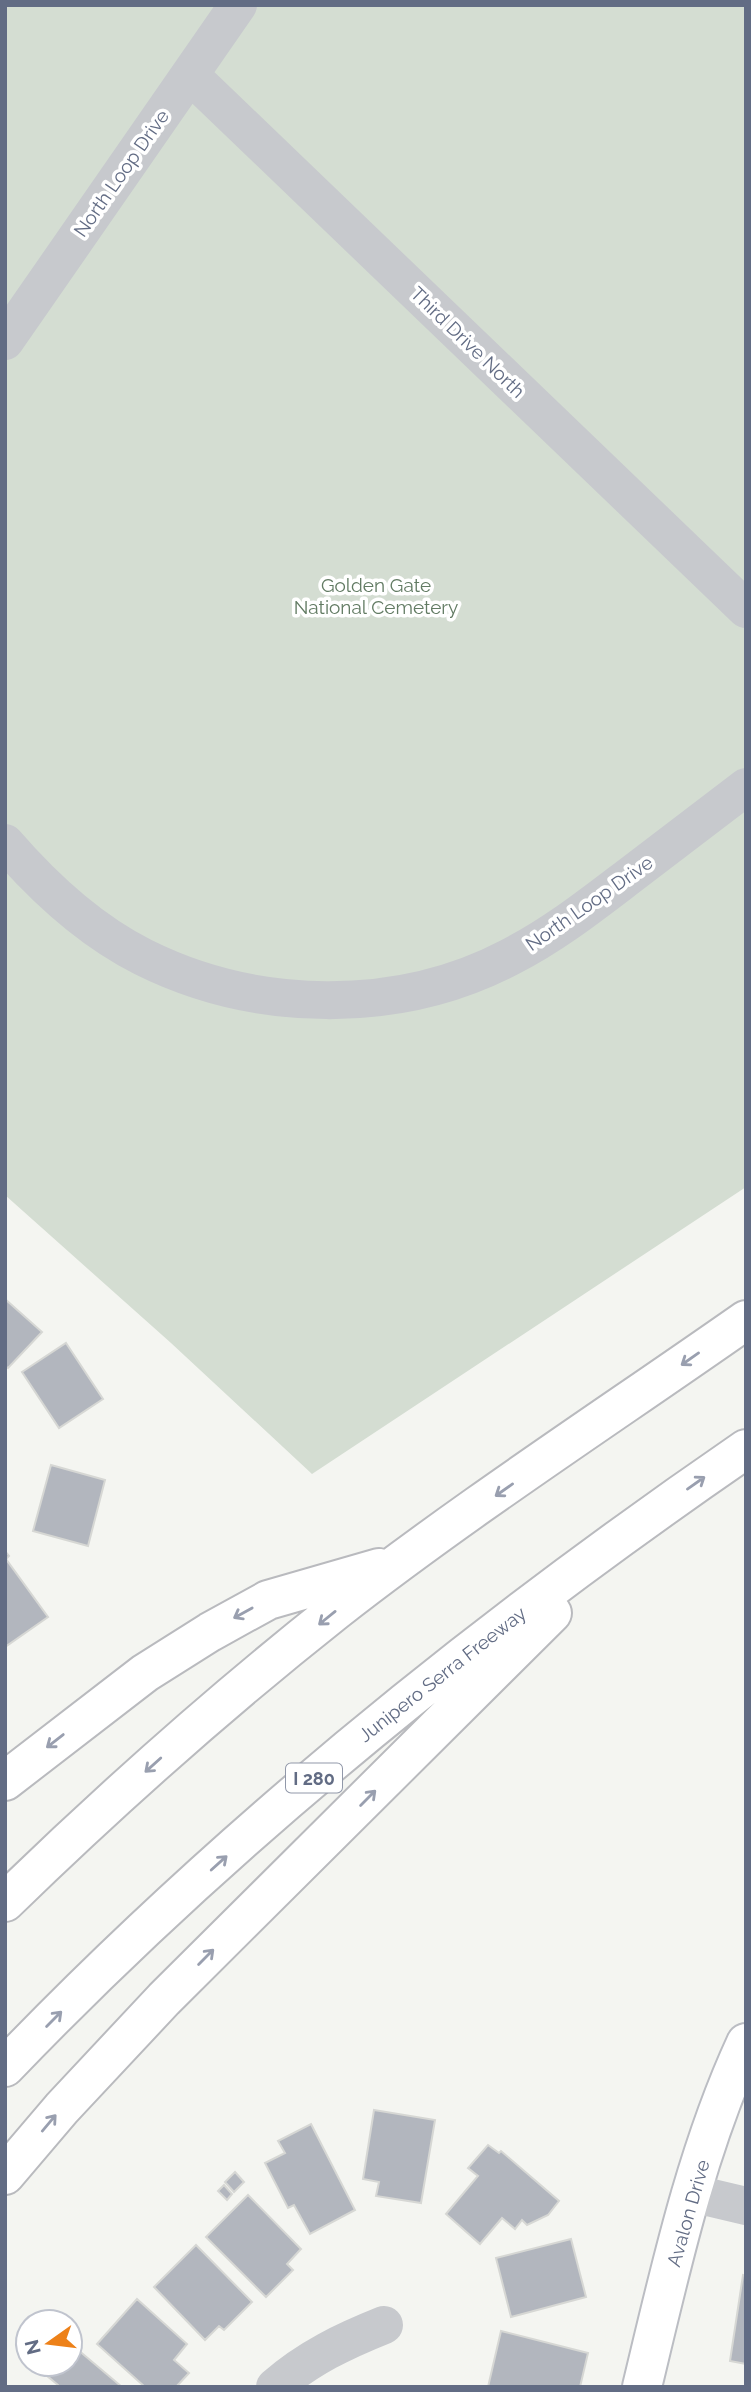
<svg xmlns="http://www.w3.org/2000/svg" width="751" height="2392" font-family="Raleway,sans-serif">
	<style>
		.green { fill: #d4ddd2 }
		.building { fill: #b2b6be; stroke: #d6d7d4; stroke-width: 2 }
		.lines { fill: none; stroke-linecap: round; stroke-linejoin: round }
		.secondary-casing { stroke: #bbbdc3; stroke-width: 42 }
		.highway-casing { stroke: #b9babe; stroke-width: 42 }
		.street { stroke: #c7c9cd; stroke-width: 38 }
		.secondary { stroke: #fff; stroke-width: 38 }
		.highway { stroke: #fff; stroke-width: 38 }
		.oneway { stroke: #999faf }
		.labels { text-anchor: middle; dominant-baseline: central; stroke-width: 7; stroke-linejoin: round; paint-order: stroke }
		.shield { fill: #fff; stroke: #9198a9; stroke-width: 2 }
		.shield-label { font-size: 18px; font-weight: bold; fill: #626c84 }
		.street-label { font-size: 19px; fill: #626c84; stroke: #fff }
		.park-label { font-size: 19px; fill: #627b63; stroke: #fff }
	</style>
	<rect width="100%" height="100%" fill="#f4f5f1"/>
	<path class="green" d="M5 5H746V1187L312 1474 171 1343 5 1195Z"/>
	<path class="building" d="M5 1299 42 1332 8 1368 5 1366Z
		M66 1343 103 1399 59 1428 22 1372Z
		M51 1465 105 1480 88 1546 33 1531Z
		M5 1551 9 1556 6 1559 48 1617 5 1647Z
		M374 2110 435 2120 421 2203 376 2196 379 2182 363 2179Z
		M311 2124 355 2210 310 2234 294 2205 288 2208 265 2163 285 2153 278 2141Z
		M488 2145 499 2153 501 2151 559 2201 548 2215 527 2225 522 2220 515 2229 502 2218 480 2244 446 2214 478 2176 468 2168Z
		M235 2172 244 2182 234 2192 225 2182Z
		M224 2185 232 2194 227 2200 218 2191Z
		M248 2195 301 2249 287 2264 293 2270 266 2297 206 2237Z
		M571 2239 586 2297 511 2317 496 2258Z
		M196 2245 252 2302 224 2330 219 2326 205 2340 154 2287Z
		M743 2275 746 2276V2364L730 2361Z
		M137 2299 187 2344 174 2360 189 2373 176 2387H145L97 2344Z
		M501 2331 588 2353 580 2387H488Z
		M71 2344 122 2387H57L58 2385 46 2375 55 2364H70Z"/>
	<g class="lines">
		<defs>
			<path id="secondary" d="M642 2387C670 2271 696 2151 746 2043"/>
			<path id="highway" d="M5 1781 145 1673 210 1632 268 1600 379 1568
				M5 1902C110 1800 220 1702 335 1611 467 1508 609 1416 746 1320
				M5 2067C228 1835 481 1631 746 1449
				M5 2175 62 2108 164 1999 552 1613"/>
		</defs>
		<use href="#secondary" class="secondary-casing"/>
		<use href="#highway" class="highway-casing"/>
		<path class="street" d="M190 75 746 609
			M5 341 238 5
			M5 843C44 888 89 930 143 957 255 1013 398 1016 510 957 553 935 590 906 628 877 667 847 707 817 746 787
			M691 2193 746 2206
			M275 2387C308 2358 344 2341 384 2325"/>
		<use href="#secondary" class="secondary"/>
		<use href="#highway" class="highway"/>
	</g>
	<defs><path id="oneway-shaft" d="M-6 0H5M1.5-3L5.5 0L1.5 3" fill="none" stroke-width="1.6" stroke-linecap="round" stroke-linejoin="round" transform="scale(1.75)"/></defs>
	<g class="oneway">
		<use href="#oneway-shaft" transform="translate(690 1359) rotate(145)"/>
		<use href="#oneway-shaft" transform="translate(696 1483) rotate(-35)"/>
		<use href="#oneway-shaft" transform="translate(504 1490) rotate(145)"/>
		<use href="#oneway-shaft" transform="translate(243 1613) rotate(151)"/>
		<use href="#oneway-shaft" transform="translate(327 1618) rotate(141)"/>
		<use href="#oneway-shaft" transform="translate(55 1741) rotate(142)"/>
		<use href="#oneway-shaft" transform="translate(153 1765) rotate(138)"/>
		<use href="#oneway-shaft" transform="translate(368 1798) rotate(-45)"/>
		<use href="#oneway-shaft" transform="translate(219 1863) rotate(-42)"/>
		<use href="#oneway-shaft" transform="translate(206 1957) rotate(-45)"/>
		<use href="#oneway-shaft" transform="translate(54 2019) rotate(-45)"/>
		<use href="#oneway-shaft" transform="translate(49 2123) rotate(-50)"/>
	</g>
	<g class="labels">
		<rect class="shield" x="286" y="1763.5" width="56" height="29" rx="5"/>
		<g class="shield-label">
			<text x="314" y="1778">I 280</text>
		</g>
		<g class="street-label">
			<text transform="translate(121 173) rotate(-55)">North Loop Drive</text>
			<text transform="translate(468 342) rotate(44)">Third Drive North</text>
			<text transform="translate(589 903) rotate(-35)">North Loop Drive</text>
			<text transform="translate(442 1674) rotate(-38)">Junipero Serra Freeway</text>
			<text transform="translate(688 2213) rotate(-74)">Avalon Drive</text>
		</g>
		<g class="park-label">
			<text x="376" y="585">Golden Gate<tspan x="376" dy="22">National Cemetery</tspan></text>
		</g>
	</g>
	<rect width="751" height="2392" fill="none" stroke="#626c84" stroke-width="14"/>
	<g transform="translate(49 2343) rotate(256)"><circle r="33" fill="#ffffff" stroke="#c0c4ce" stroke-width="2"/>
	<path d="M0-5L12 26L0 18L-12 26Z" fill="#ed8119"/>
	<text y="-10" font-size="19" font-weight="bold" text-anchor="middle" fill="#626c84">N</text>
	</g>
</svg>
